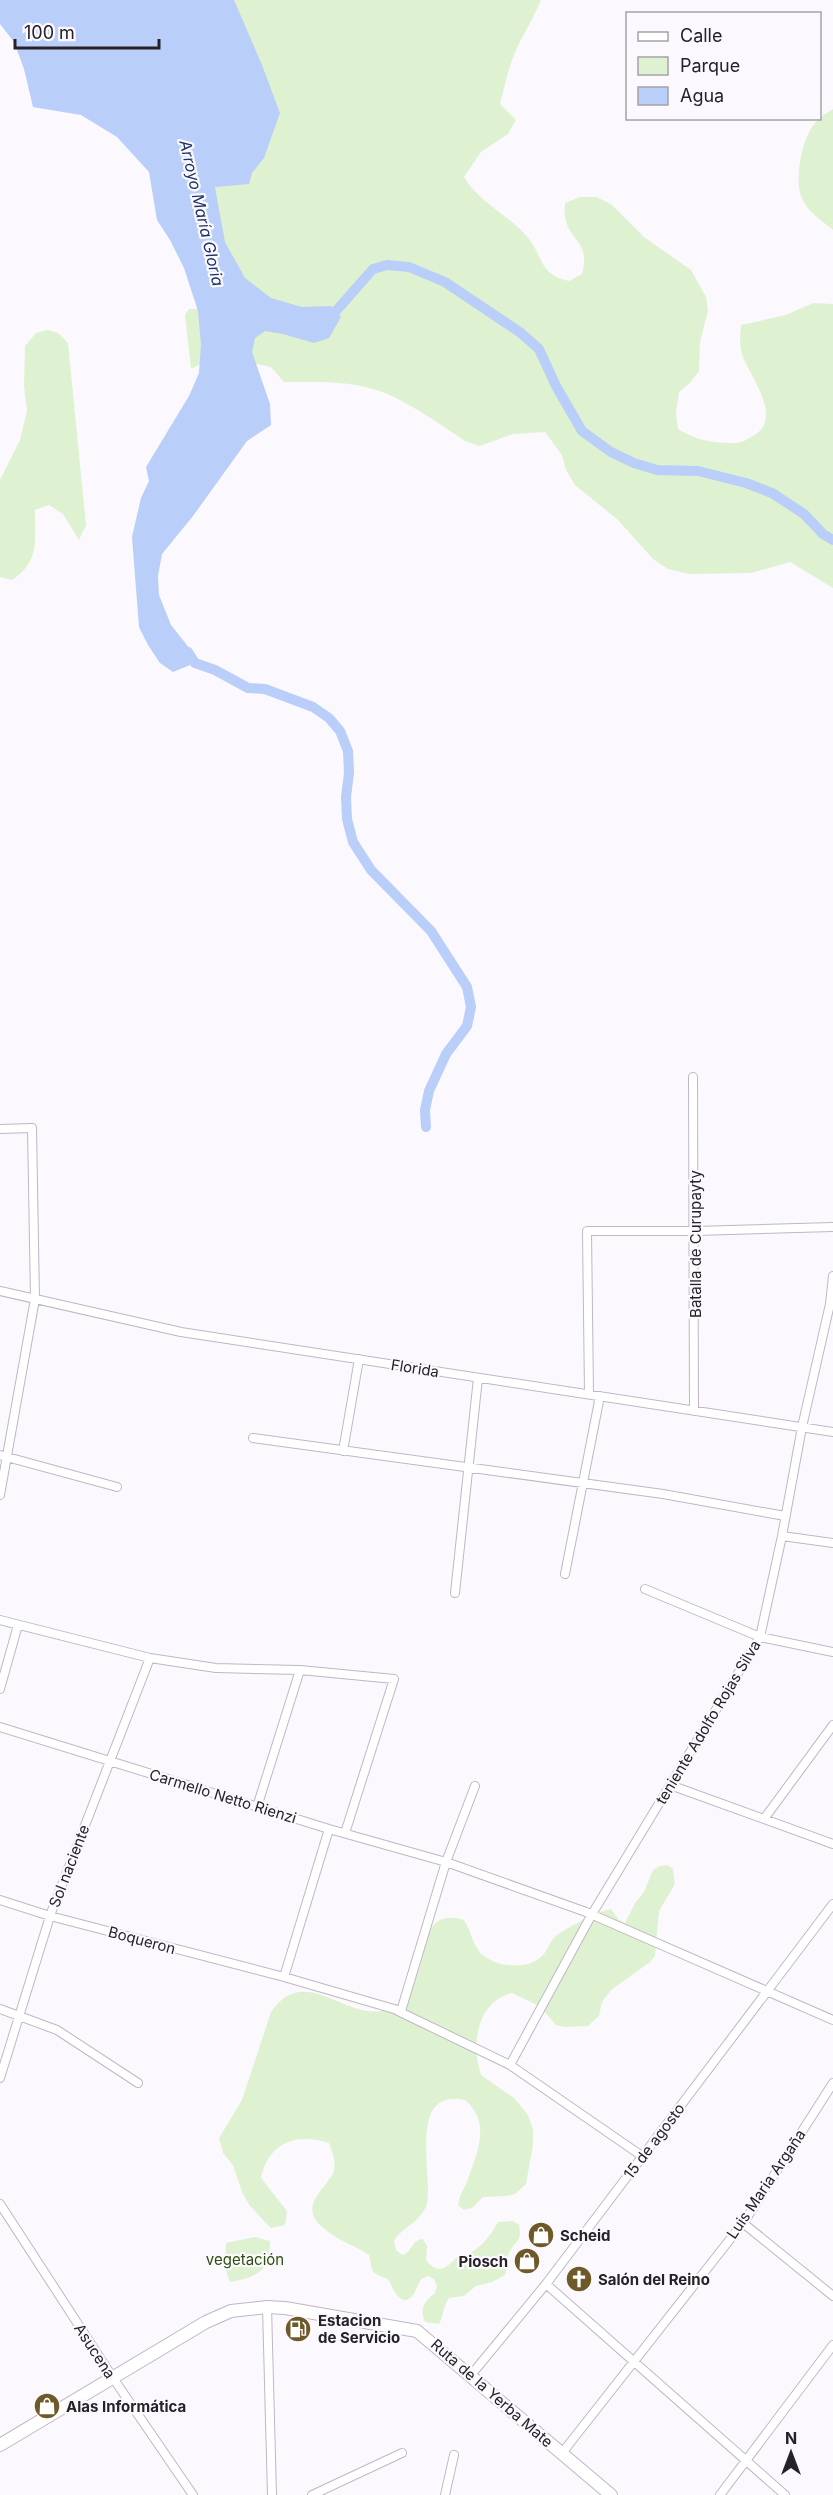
<svg xmlns="http://www.w3.org/2000/svg" width="833" height="2495" font-family="Inter,sans-serif">
	<style>
		.green { fill: #def2d1 }
		.water { fill: #b9cef8 }
		.lines { fill: none; stroke-linecap: round; stroke-linejoin: round }
		.canal { stroke: #b9cef8; stroke-width: 10 }
		.minor-casing { stroke: #c0b6c7; stroke-width: 10 }
		.secondary-casing { stroke: #c0b6c7; stroke-width: 14 }
		.minor { stroke: #fff; stroke-width: 8 }
		.secondary { stroke: #fff; stroke-width: 12 }
		.labels { text-anchor: middle; dominant-baseline: central; stroke-width: 4.5; stroke-linejoin: round; paint-order: stroke }
		.street-label { font-size: 15px; fill: #262228; stroke: #fbf9fd }
		.poi-label { font-size: 15px; font-weight: bold; fill: #262228; stroke: #fbf9fd; text-anchor: start }
		.park-label { font-size: 15px; fill: #2e4d11; stroke: #fbf9fd }
		.water-label { font-size: 16px; font-style: italic; fill: #1c3264; stroke: #fbf9fd }
	</style>
	<rect width="100%" height="100%" fill="#fbf9fd"/>
	<path class="green" d="M210 0H541C534 17 525 31 517 48 509 65 505 85 500 104L516 120 508 134 481 152 464 177C479 203 510 215 529 239 544 259 540 275 569 281L582 274C591 241 569 241 565 217 564 213 565 207 565 203L580 197H596L611 204 644 237 691 270 706 297 708 311 700 342 699 371 690 383 679 392 676 413 678 429C698 441 713 443 736 443 742 443 747 439 753 436 784 419 751 378 743 357 739 347 740 335 741 325L786 315 813 303 833 304V588L790 562 751 573 689 574 668 569 653 559 618 520 575 485 566 470 562 455 545 432 513 434 480 446 465 441C440 424 413 405 385 393 354 380 317 382 284 382L271 367 218 355 191 369 185 315 189 309 206 308 212 245Z
		M833 109V230C821 220 806 211 801 196 795 178 801 144 812 127 817 119 825 114 833 109Z
		M47 330 58 333 68 343 86 525 79 540 63 514 49 505 35 510C35 540 40 562 12 580L0 577V480L20 440 27 411 24 386 25 346 36 333Z
		M667 1865 673 1869 675 1884 659 1911 655 1956 650 1962 611 1990 602 2002 599 2016 588 2026 564 2027 556 2025 539 2006 512 1993C476 2002 471 2046 481 2075L514 2098 528 2115 533 2129V2145L526 2184 515 2194 507 2196 483 2197 472 2208 464 2210 458 2205C459 2195 465 2188 468 2179 478 2150 491 2123 465 2100 407 2087 433 2174 427 2203 422 2222 403 2226 394 2241L396 2250 402 2255C412 2253 412 2239 423 2239L427 2246 426 2260C438 2275 446 2269 457 2257 476 2255 490 2237 498 2222L513 2221 519 2225C523 2244 513 2241 508 2256 506 2262 507 2269 505 2275L492 2282 476 2286 464 2296 449 2298C443 2306 444 2315 439 2324L425 2322C419 2308 424 2302 435 2293L437 2286 434 2279 428 2276 421 2279C418 2284 416 2290 414 2294 402 2310 393 2290 389 2280 370 2270 374 2278 369 2255 352 2244 333 2239 318 2223 300 2202 330 2186 334 2170 336 2160 332 2152 329 2143 296 2132 268 2143 261 2178L287 2211 285 2225 271 2228 250 2206 242 2192 233 2165 223 2153 219 2138 242 2100 271 2012C307 1959 350 2029 393 2007 399 2003 406 1999 411 1992 414 1989 412 1984 414 1979 415 1975 419 1972 420 1967 428 1941 426 1909 464 1920 470 1929 472 1941 478 1950 490 1967 526 1971 541 1957 547 1952 549 1943 554 1938 561 1930 601 1910 611 1909L619 1920 625 1923 635 1903 644 1892 653 1870 660 1866Z
		M255 2237 270 2241C270 2272 257 2277 230 2282L225 2268 226 2243Z"/>
	<path class="water" d="M0 0H234L262 65 280 113 264 158 252 173 249 184 215 187 225 242 245 278 271 298 302 307 331 306 341 317 329 338 314 343 283 334 265 331 255 338 252 352 270 404 271 425 247 441 193 516 162 554 158 576 159 595 171 625 190 649 195 663 173 672 160 663 148 645 139 627 132 537 141 498 149 481 146 467 189 396 199 373 201 344 198 311 184 268 170 240 157 220 149 172 117 137 81 115 33 107 24 69 14 42 0 24Z"/>
	<g class="lines">
		<path class="canal" d="M324 317 336 311 373 269 387 265 409 267 445 282 521 333 539 349 556 386 582 431 611 452 634 463 657 470 698 471 746 483 772 493 804 514 823 534 833 540
			M188 652 195 663 215 670 248 688 265 689 313 707 329 718 340 731 348 751 349 773 346 797 347 819 353 842 371 870 431 931 467 987 471 1007 467 1026 446 1054 429 1091 425 1110 426 1127"/>
		<defs>
			<path id="minor" d="M693 1077 694 1411
				M0 1129 32 1128 35 1299 0 1495
				M0 1291 181 1332 833 1432
				M589 1394 587 1231H696L833 1227
				M253 1438 663 1494 785 1516
				M343 1451 359 1359
				M0 1455 117 1487
				M782 1536 833 1543
				M565 1574 600 1396
				M645 1589 760 1637 833 1652
				M455 1593 478 1378
				M0 1620 150 1658 216 1668 300 1670 394 1679 345 1833
				M0 1689 18 1625
				M0 1727 329 1829 446 1862 586 1912 833 2020
				M670 1785 833 1844
				M257 1807 300 1670
				M764 1819 833 1725
				M0 1900 50 1916 284 1977 401 2011 446 1862 475 1786
				M284 1977 329 1829
				M0 2009 57 2030 138 2083
				M398 2011 510 2065 642 2156
				M510 2065 592 1914 760 1637 782 1536 802 1427 830 1304 833 1276
				M0 2078 51 1913 150 1658
				M0 2204 113 2378 193 2495
				M743 2223 833 2296
				M546 2284 785 2495
				M267 2307 272 2495
				M471 2375 546 2284 833 1904
				M562 2453 746 2219 833 2083
				M312 2495 402 2453
				M445 2495 454 2455
				M720 2495 833 2345"/>
			<path id="secondary" d="M0 2445 206 2322 231 2311 267 2307 285 2308 417 2331 611 2495"/>
		</defs>
		<use href="#minor" class="minor-casing"/>
		<use href="#secondary" class="secondary-casing"/>
		<use href="#minor" class="minor"/>
		<use href="#secondary" class="secondary"/>
	</g>
	<defs>
		<symbol id="shop-disc" viewBox="-11 -11 22 22"><circle r="9.5" fill="#6e5a29" stroke="#fbf9fd"/><path d="M-5-2.5h2.3a2.7 3.5 0 0 1 5.4 0H5L5.5 6h-11ZM-1.5-2.5h3a1.5 2.3 0 0 0-3 0Z" fill="#fff"/></symbol>
		<symbol id="church-disc" viewBox="-11 -11 22 22"><circle r="9.5" fill="#6e5a29" stroke="#fbf9fd"/><path d="M-1.2-6h2.4v3.5h3.3v2.4h-3.3V6h-2.4V-.1h-3.3v-2.4h3.3Z" fill="#fff"/></symbol>
		<symbol id="fuel-disc" viewBox="-11 -11 22 22"><circle r="9.5" fill="#6e5a29" stroke="#fbf9fd"/><path d="M-5.5-6h7V0h2V4h1.3V-2.5L3-4.5l.8-.8L6-3V5H2.5V1h-1V6h-7ZM-4.2-4.7v3.2H.2V-4.7Z" fill="#fff"/></symbol>
	</defs>
	<g fill-rule="evenodd">
		<use href="#shop-disc" x="526" y="2220" width="30" height="30"/>
		<use href="#shop-disc" x="512" y="2246" width="30" height="30"/>
		<use href="#church-disc" x="564" y="2264" width="30" height="30"/>
		<use href="#fuel-disc" x="283" y="2314" width="30" height="30"/>
		<use href="#shop-disc" x="32" y="2391" width="30" height="30"/>
	</g>
	<g class="labels">
		<g class="street-label">
			<text transform="translate(695 1244) rotate(-90)">Batalla de Curupayty</text>
			<text transform="translate(415 1368) rotate(9)">Florida</text>
			<text transform="translate(708 1722) rotate(-59)">teniente Adolfo Rojas Silva</text>
			<text transform="translate(223 1796) rotate(17)">Carmello Netto Rienzi</text>
			<text transform="translate(69 1866) rotate(-69)">Sol naciente</text>
			<text transform="translate(142 1940) rotate(15)">Boqueron</text>
			<text transform="translate(654 2141) rotate(-53)">15 de agosto</text>
			<text transform="translate(766 2184) rotate(-56)">Luis Maria Argaña</text>
			<text transform="translate(95 2351) rotate(57)">Asucena</text>
			<text transform="translate(492 2393) rotate(41)">Ruta de la Yerba Mate</text>
		</g>
		<g class="poi-label">
			<text x="560" y="2235">Scheid</text>
			<text x="508" y="2261" text-anchor="end">Piosch</text>
			<text x="598" y="2279">Salón del Reino</text>
			<text x="318" y="2320">Estacion<tspan x="318" dy="17">de Servicio</tspan></text>
			<text x="66" y="2406">Alas Informática</text>
		</g>
		<g class="park-label">
			<text x="245" y="2259">vegetación</text>
		</g>
		<g class="water-label">
			<text transform="translate(202 213) rotate(77)">Arroyo María Gloria</text>
		</g>
	</g>
	<rect x="626" y="12" width="195" height="108" fill="#fbf9fd" stroke="#a6a3a8" stroke-width="1.5"/>
	<rect x="638" y="32" width="30" height="9" fill="#ffffff" stroke="#a6a3a8" stroke-width="1.5"/>
	<text x="680" y="42" font-size="18" fill="#262228">Calle</text>
	<rect x="638" y="57" width="30" height="18" fill="#def2d1" stroke="#a6a3a8" stroke-width="1.5"/>
	<text x="680" y="72" font-size="18" fill="#262228">Parque</text>
	<rect x="638" y="87" width="30" height="18" fill="#b9cef8" stroke="#a6a3a8" stroke-width="1.5"/>
	<text x="680" y="102" font-size="18" fill="#262228">Agua</text>
	<g transform="translate(791 2453)" stroke="#fbf9fd" stroke-width="4.5" paint-order="stroke">
	<path d="M0-4.5L10 22L0 15L-10 22Z" fill="#262228"/>
	<text y="-9" font-size="16" font-weight="bold" text-anchor="middle" fill="#262228">N</text>
	</g>
	<path d="M15 39v9h144v-9" fill="none" stroke="#262228" stroke-width="3"/>
	<text x="24" y="39" font-size="18" fill="#262228" stroke="#fbf9fd" stroke-width="4.5" paint-order="stroke">100 m</text>
</svg>
